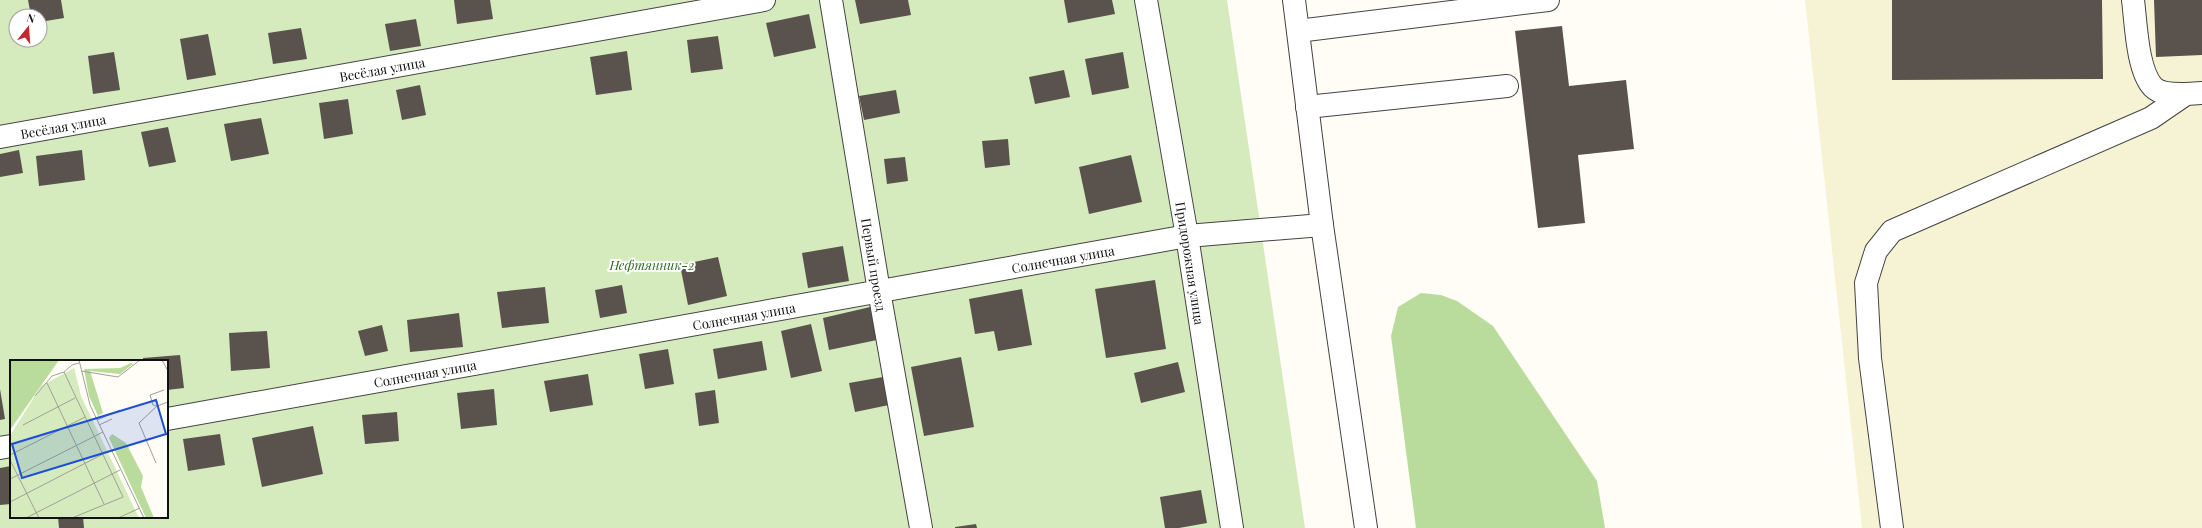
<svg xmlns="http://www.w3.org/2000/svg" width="2202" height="528" font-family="'Playfair Display',serif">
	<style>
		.farmland { fill: #f6f3d4 }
		.green { fill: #d5ebbd; fill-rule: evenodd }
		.forest { fill: #b9dc9c }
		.building { fill: #5a524d }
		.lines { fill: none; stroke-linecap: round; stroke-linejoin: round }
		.minor-casing { stroke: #444; stroke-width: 24 }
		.minor { stroke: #fff; stroke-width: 22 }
		.labels { text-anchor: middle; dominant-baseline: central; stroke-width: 4; stroke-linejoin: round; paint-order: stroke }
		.street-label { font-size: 13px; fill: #111; stroke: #fff }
		.park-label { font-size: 13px; font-style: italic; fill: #2f6b1f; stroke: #fff }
		.inset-road { fill: none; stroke: #a09f9a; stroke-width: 1 }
		.view { fill: #1d4ed8; fill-opacity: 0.15; stroke: #1d4ed8; stroke-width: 2 }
		.inset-edge { fill: none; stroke: #111; stroke-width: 2 }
	</style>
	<rect width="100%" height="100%" fill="#fffdf5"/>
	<path class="farmland" d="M1805 0H2202V528H1862Z"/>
	<path class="green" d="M0 0H1227L1305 528H0ZM16 16H40V40H16ZM11 361H167V517H11Z"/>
	<path class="forest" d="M1421 293 1441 295 1457 301 1493 326 1597 481 1605 528H1416L1391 336 1398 307Z"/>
	<path class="building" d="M28 0H61L64 18 40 22V16H31Z
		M454 0H490L493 19 457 24Z
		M855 0H908L911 15 860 24Z
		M1064 0H1112L1115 14 1068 23Z
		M1892 0H2102L2103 79 1892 80Z
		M2154 0H2202V55L2156 57Z
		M809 14 816 48 774 57 766 23Z
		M416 19 421 46 390 51 385 24Z
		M1562 26 1569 86 1626 80 1634 149 1578 155 1585 223 1538 228 1515 31Z
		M301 28 307 59 273 64 268 33Z
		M208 34 216 75 187 80 180 39Z
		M718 36 723 69 691 73 687 40Z
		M627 51 632 90 596 95 590 57Z
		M114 52 120 90 93 94 88 56Z
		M1123 52 1129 88 1092 95 1085 59Z
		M1064 70 1070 97 1035 104 1029 77Z
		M420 85 426 115 402 120 396 90Z
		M896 90 900 113 864 120 859 96Z
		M348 99 353 134 324 139 319 103Z
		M261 118 269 154 231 161 224 124Z
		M168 127 176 162 149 167 141 132Z
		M1008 139 1010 165 985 168 982 141Z
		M19 150 23 173 0 177V154Z
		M82 150 85 180 39 186 36 156Z
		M1131 155 1142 202 1089 214 1079 167Z
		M905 157 908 181 887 184 884 159Z
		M843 246 849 281 808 288 802 253Z
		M718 257 727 296 688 305 680 265Z
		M1155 280 1166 349 1106 358 1095 289Z
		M622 285 627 313 600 318 595 290Z
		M545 287 549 323 502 328 497 292Z
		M1022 289 1032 345 998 351 994 331 975 334 969 299Z
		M870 307 877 340 829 350 823 318Z
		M459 313 463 347 410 352 407 320Z
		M811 324 822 371 791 378 781 331Z
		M382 325 388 351 365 356 358 331Z
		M267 331 270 368 231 371 229 333Z
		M762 341 767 370 718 379 713 349Z
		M668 349 674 384 645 389 639 354Z
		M180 355 184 388 167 390V361H143V358Z
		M961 357 974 427 924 436 911 367Z
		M1178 362 1185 392 1141 403 1134 373Z
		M588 374 593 405 550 412 544 381Z
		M883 377 889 405 855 412 849 383Z
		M0 389 5 419 0 420Z
		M494 389 497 425 461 429 457 393Z
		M715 390 719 423 699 426 695 393Z
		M397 412 399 441 365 444 362 415Z
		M313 426 323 474 262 487 252 438Z
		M220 434 225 465 188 471 183 439Z
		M11 466V504L0 505V468Z
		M1201 490 1207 523 1179 528H1165L1160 497Z
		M58 517H83L84 528H59Z
		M976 524 977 528H955V527Z"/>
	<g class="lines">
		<defs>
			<g id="minor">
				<path id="s1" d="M831 0 879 291 921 528"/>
				<path id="s2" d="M1146 0 1187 236 1232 528"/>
				<path d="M1294 0 1322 225 1366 528"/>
				<path d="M2133 0C2136 23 2137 70 2153 87 2161 95 2175 94 2186 94"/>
				<path d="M1298 31 1548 0"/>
				<path d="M1307 107 1507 86"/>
				<path id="s3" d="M0 137 764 0"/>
				<path id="s4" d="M167 419 1187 236 1322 225"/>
				<path d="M0 448 11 446"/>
				<path d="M1892 528 1870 358 1866 283 1876 251 1892 231 2151 118 2186 94 2202 93"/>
			</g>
		</defs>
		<use href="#minor" class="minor-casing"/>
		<use href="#minor" class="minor"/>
	</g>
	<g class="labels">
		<g class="street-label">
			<text stroke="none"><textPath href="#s3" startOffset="388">Весёлая улица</textPath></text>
			<text stroke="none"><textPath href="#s3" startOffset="64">Весёлая улица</textPath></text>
			<text stroke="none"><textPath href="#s4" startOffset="910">Солнечная улица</textPath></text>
			<text stroke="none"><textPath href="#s1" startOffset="268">Первый проезд</textPath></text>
			<text stroke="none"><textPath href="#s2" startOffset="267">Придорожная улица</textPath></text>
			<text stroke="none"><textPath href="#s4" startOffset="586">Солнечная улица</textPath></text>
			<text stroke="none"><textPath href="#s4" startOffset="262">Солнечная улица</textPath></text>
		</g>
		<g class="park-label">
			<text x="652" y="264">Нефтянник-2</text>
		</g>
	</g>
	<g transform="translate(10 360)">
		<rect width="158" height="158" fill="#fffdf5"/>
		<path d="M64 8 71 36 129 158H0V76L31 26Z" fill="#d5ebbd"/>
		<path d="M0 0H49L0 70ZM121 3 123 4 110 14 80 11 93 53 88 56 79 36 74 9 110 8ZM102 74 116 83 133 116 131 127 144 158H136L99 78Z" fill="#b9dc9c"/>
		<path class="inset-road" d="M69 0 80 45 134 158M152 0 158 11M71 11 108 17 130 0M37 23 94 144M25 36 42 16 54 12M147 46 143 45 140 35 154 30M87 60 110 50M13 65 65 38M89 65 102 59M0 95 75 57M0 100 29 158M146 103 129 63 147 46 158 42M0 119 93 72M0 142 93 94M16 158 110 110M62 158 113 137 54 12 62 5 69 3M108 158 130 148"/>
		<path class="view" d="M146 40 156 74 12 118 2 84Z"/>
		<rect width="158" height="158" class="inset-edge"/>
	</g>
	<g transform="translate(28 28) rotate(17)"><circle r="19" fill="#ffffff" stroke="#a0a0a0"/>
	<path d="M0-3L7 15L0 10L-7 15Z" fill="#c4262e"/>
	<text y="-6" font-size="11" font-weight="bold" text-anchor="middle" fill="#111111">N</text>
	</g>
</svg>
